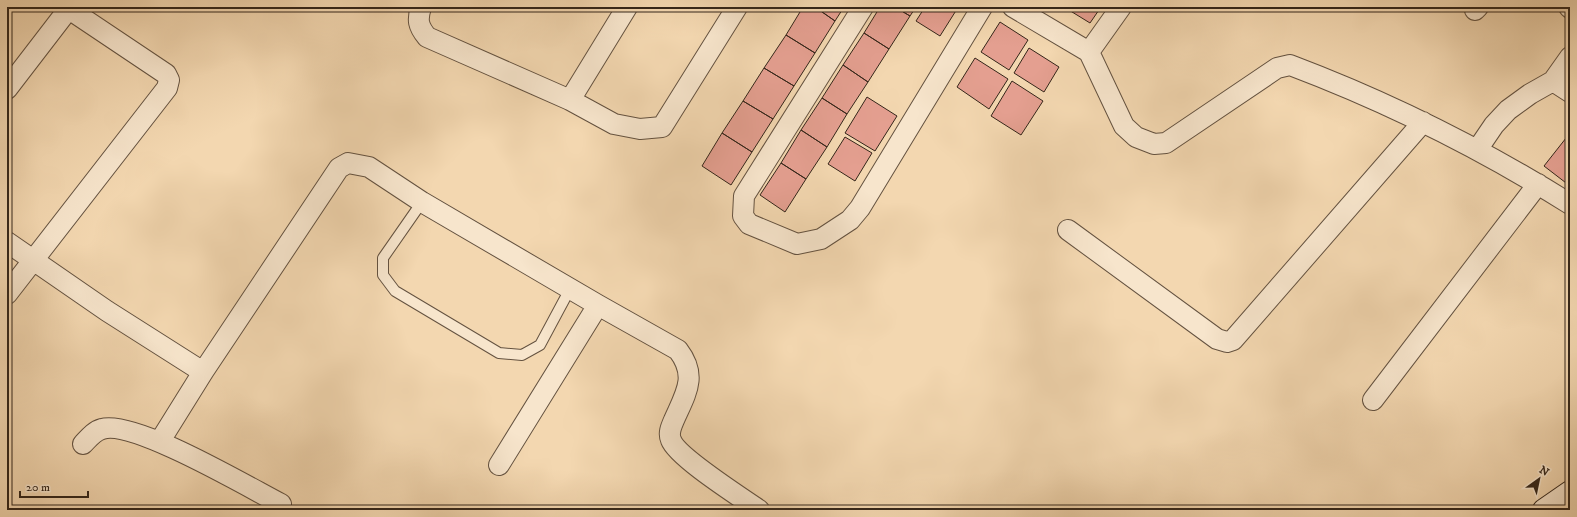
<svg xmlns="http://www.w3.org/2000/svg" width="1577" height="517" font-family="'IM FELL DW Pica',serif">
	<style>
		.building { fill: #e49f90; stroke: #34261a }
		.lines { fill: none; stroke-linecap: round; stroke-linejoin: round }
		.lane-casing { stroke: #645240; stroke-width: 12 }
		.street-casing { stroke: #645240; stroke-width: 22 }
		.secondary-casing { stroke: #34261a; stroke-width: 24 }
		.lane { stroke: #f7e5cc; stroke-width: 10 }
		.street { stroke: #f7e5cc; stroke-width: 20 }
		.secondary { stroke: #f7e5cc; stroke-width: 22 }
	</style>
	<rect width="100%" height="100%" fill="#f3d7b0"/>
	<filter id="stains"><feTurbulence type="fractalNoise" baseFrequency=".005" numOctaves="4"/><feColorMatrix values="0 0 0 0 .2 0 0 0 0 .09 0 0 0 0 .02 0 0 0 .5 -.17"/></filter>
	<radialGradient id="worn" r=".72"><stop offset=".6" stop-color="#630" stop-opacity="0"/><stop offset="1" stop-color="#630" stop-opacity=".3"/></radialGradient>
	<path class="building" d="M803 7H815L835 21 815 53 786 35Z
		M815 7H844L835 21Z
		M880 7H895L910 16 889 49 864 33Z
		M895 7H916L910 16Z
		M925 7H955L957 9 940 36 916 21Z
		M1064 7H1101L1090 23Z
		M1000 22 1028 40 1009 70 981 52Z
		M864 33 889 49 868 82 843 65Z
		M786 35 815 53 794 86 764 68Z
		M1029 48 1059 67 1044 92 1014 73Z
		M975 58 1008 79 989 109 957 87Z
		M843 65 868 82 847 114 822 98Z
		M764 68 794 86 773 119 743 101Z
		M1012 81 1043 101 1021 135 991 116Z
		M867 97 897 116 875 151 845 133Z
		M822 98 847 114 827 147 801 130Z
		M743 101 773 119 752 152 722 133Z
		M801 130 827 147 806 179 781 163Z
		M722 133 752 152 731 185 702 166Z
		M1570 133V186L1544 166Z
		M845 137 872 153 855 181 828 164Z
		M781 163 806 179 785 212 760 195Z"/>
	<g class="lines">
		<defs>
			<path id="lane" d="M422 202 383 258V275L395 291 499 353 522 355 540 345 570 289"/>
			<path id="street" d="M421 7C417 20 418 26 427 37L570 100 614 124 640 129 662 127 737 7
				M863 7 744 196 743 216 749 224 797 244 821 239 850 220 860 208 982 7
				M1013 7 1089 52 1121 7
				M1569 7 1570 8
				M1475 10 1478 7
				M1089 52 1124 126 1136 137 1154 144 1166 143 1277 68 1290 65C1388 102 1482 149 1570 204
				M1553 81 1570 92
				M7 89 70 7
				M570 100 627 7
				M1477 150 1494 125 1508 110 1530 94 1553 81 1570 57
				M1068 230 1217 339 1227 342 1233 340 1423 122
				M7 242 107 311 203 372
				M7 294 167 88 169 80 166 74 69 9
				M1373 400 1538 184
				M160 441 203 372 339 168 348 163 369 167 422 202 598 305 678 350C698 376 686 393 674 420 671 427 668 433 671 440 677 457 742 498 759 510
				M83 444C88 439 94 431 102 429 133 419 248 487 281 504
				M499 465 598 305"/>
			<path id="secondary" d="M1544 510 1570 492"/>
		</defs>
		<use href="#lane" class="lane-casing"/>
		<use href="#street" class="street-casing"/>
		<use href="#secondary" class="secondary-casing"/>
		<use href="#lane" class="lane"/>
		<use href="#street" class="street"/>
		<use href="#secondary" class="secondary"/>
	</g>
	<rect width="1577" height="517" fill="none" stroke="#f3d7b0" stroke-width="24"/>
	<rect x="8" y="8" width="1561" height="501" fill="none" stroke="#34261a" stroke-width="2"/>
	<rect x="12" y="12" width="1553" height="493" fill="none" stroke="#34261a"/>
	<g transform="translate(1539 479) rotate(33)" stroke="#f7e5cc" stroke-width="3" paint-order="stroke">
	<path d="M0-3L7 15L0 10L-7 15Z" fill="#34261a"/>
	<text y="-6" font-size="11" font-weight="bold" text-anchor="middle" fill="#34261a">N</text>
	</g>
	<path d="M20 491v6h68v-6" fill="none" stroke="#34261a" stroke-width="2"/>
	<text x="26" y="491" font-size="12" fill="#34261a" stroke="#f7e5cc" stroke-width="3" paint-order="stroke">20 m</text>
	<rect width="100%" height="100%" filter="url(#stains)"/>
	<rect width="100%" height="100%" fill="url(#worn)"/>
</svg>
